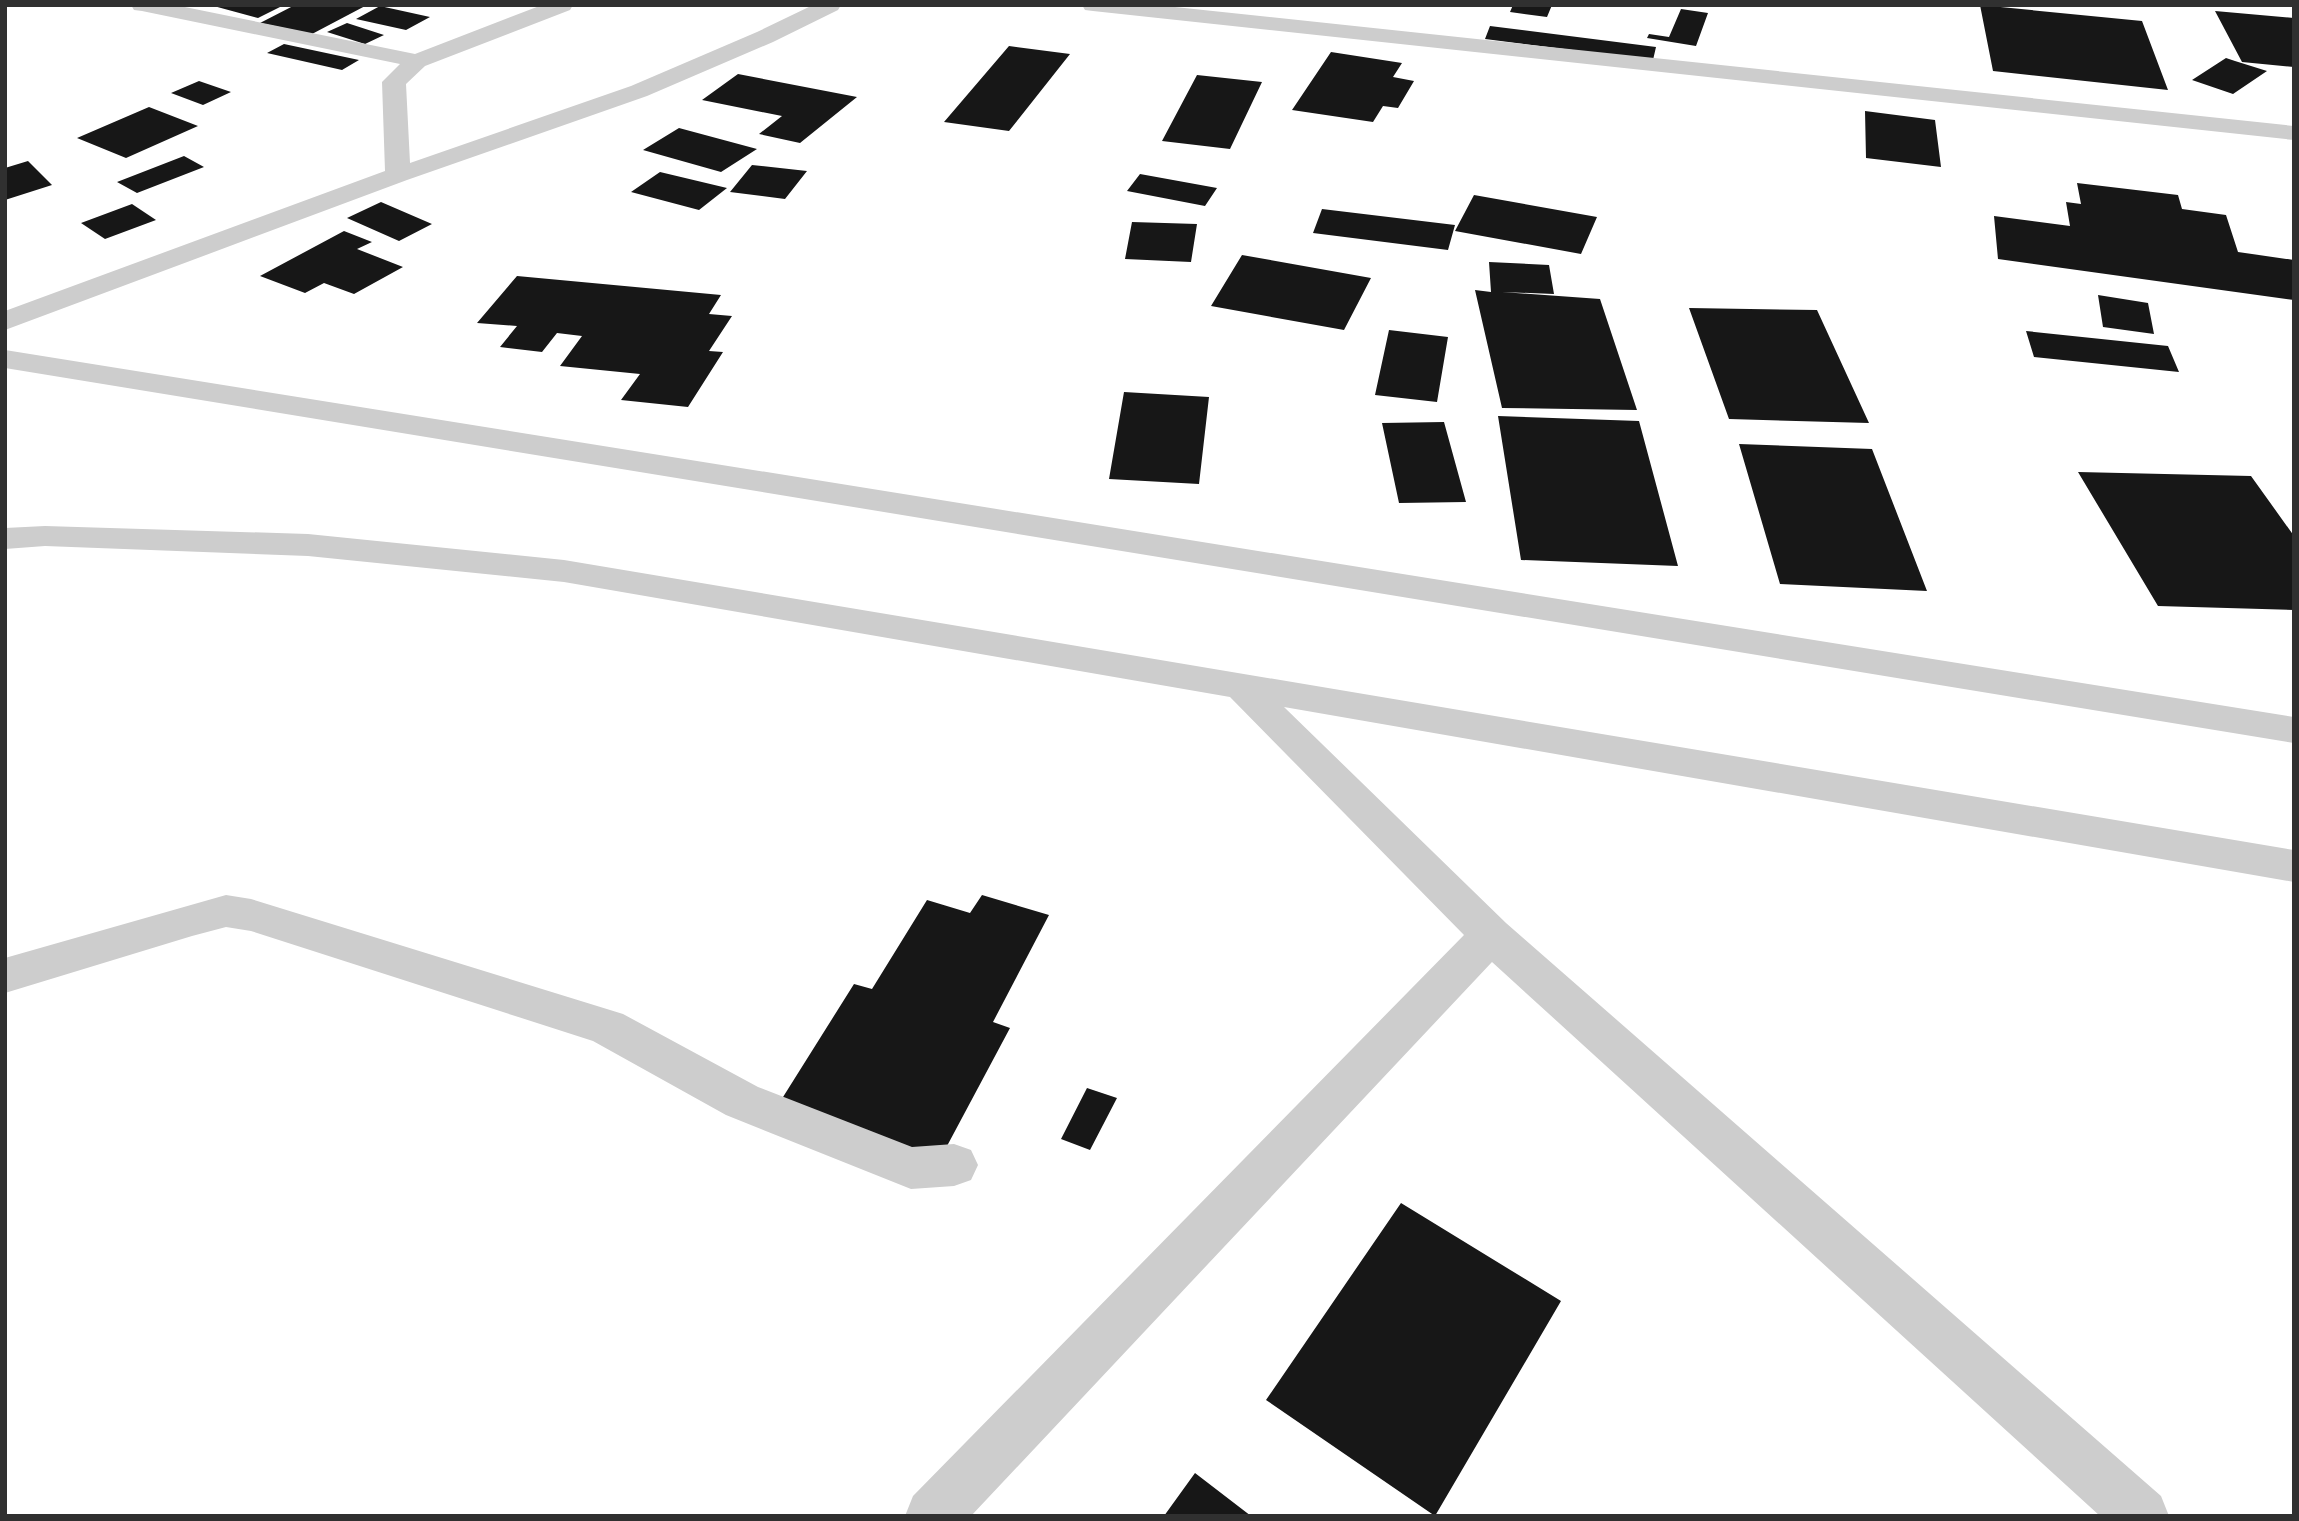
<svg xmlns="http://www.w3.org/2000/svg" width="2299" height="1521" font-family="'IBM Plex Sans',sans-serif">
	<style>
		.building { fill: #171717 }
		.lines { fill: none; stroke-linecap: round; stroke-linejoin: round }
		.minor { fill: #cdcdcd; fill-rule: evenodd }
	</style>
	<rect width="100%" height="100%" fill="#fff"/>
	<path class="building" d="M210 5H284L258 18Z
		M295 5H367L312 34 260 23Z
		M1513 5H1552L1547 17 1510 12Z
		M1980 5 2142 21 2168 90 1993 71Z
		M380 6 430 17 406 30 356 19Z
		M1681 9 1708 13 1696 46 1647 38 1649 34 1669 37Z
		M2215 11 2294 18V67L2242 62Z
		M347 23 384 35 365 44 327 32Z
		M1490 26 1656 47 1653 60 1485 39Z
		M284 44 359 60 342 70 267 53Z
		M1009 46 1070 54 1009 131 944 122Z
		M1331 52 1402 63 1393 77 1414 81 1398 108 1383 106 1373 122 1292 110Z
		M2226 58 2235 61 2267 71 2233 94 2192 80Z
		M738 74 857 97 800 143 759 134 782 116 702 100Z
		M1197 75 1262 82 1230 149 1162 141Z
		M199 81 231 92 203 105 171 93Z
		M149 107 198 126 126 158 77 138Z
		M1865 111 1935 120 1941 167 1866 158Z
		M679 128 757 149 721 172 643 150Z
		M184 156 204 167 137 193 117 182Z
		M28 161 52 185 5 200V168Z
		M752 165 807 171 785 199 730 192Z
		M660 172 727 188 699 210 631 192Z
		M1140 174 1217 188 1205 206 1127 191Z
		M2077 183 2178 195 2182 209 2226 215 2238 252 2294 260V300L1998 259 1994 216 2070 226 2066 202 2081 204Z
		M1474 195 1597 217 1581 254 1455 231Z
		M381 202 432 224 399 241 347 218Z
		M132 204 156 220 105 239 81 223Z
		M1322 209 1455 225 1448 250 1313 233Z
		M1132 222 1197 224 1191 262 1125 259Z
		M344 231 372 242 357 249 403 267 354 294 324 283 305 293 260 276Z
		M1242 255 1371 278 1344 330 1211 306Z
		M1489 262 1549 265 1554 294 1502 292 1600 299 1637 410 1502 408 1475 290 1491 292Z
		M517 276 721 295 709 314 732 316 709 351 723 352 688 407 621 400 640 374 560 366 582 336 557 333 542 352 500 347 517 326 477 323Z
		M2098 295 2148 303 2154 334 2103 327Z
		M1689 308 1817 310 1869 423 1729 419Z
		M1389 330 1448 337 1437 402 1375 395Z
		M2026 331 2168 346 2179 372 2034 357Z
		M1124 392 1209 397 1199 484 1109 479Z
		M1498 416 1639 421 1678 566 1521 560Z
		M1444 422 1466 502 1399 503 1382 423Z
		M1739 444 1872 449 1927 591 1780 584Z
		M2078 472 2251 476 2294 536V610L2158 606Z
		M982 895 1049 915 993 1022 1010 1028 939 1161 778 1105 854 984 872 989 927 900 970 913Z
		M1087 1088 1117 1098 1090 1150 1061 1139Z
		M1401 1203 1561 1301 1435 1516 1266 1400Z
		M1195 1473 1251 1516H1164Z"/>
	<g class="lines">
		<path class="minor" d="M131 5H175L415 54 542 5H573L570 10 425 66 406 84 410 163 631 86 757 32 813 5H841L838 10 773 42 647 96 407 180 5 330V311L385 171 382 82 400 64 142 11 134 10Z
			M1082 5H1156L2294 126V140L1093 11 1085 10Z
			M5 350 2294 717V743L5 368Z
			M45 526 308 534 564 560 2294 850V882L1284 707 1506 923 2161 1496 2169 1516H2100L1492 962 971 1516H905L913 1496 1464 935 1230 697 564 582 308 556 45 546 5 549V528Z
			M226 895 251 899 623 1014 758 1087 912 1147 954 1144 971 1150 978 1165 971 1180 954 1186 911 1189 726 1115 593 1041 251 931 226 927 192 936 5 993V958Z"/>
	</g>
	<rect width="2299" height="1521" fill="none" stroke="#303030" stroke-width="14"/>
</svg>
